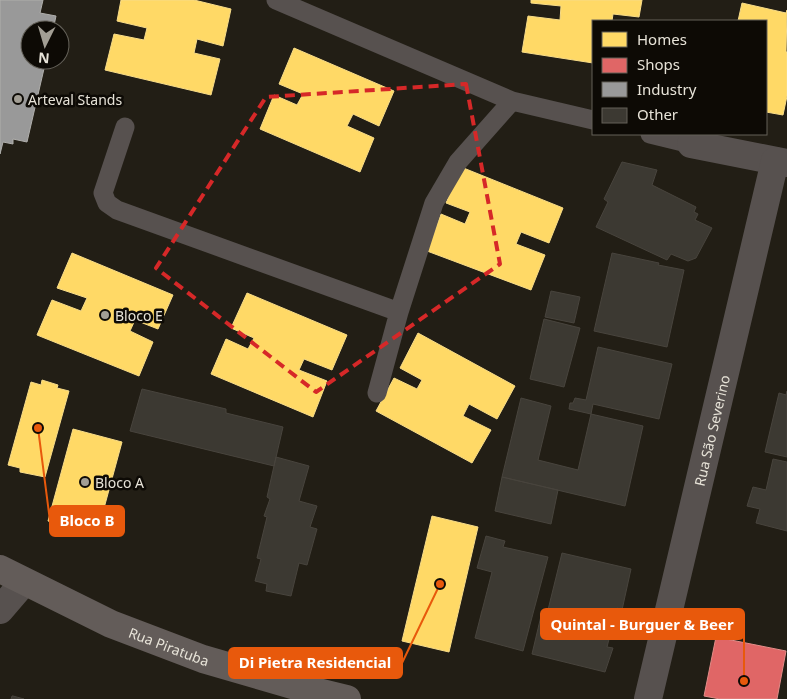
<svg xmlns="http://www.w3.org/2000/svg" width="787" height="699" font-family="'Noto Sans',sans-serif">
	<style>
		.homes { fill: #ffd966; stroke: #f8dc88 }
		.shops { fill: #e06666; stroke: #e28c88 }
		.industry { fill: #999; stroke: #b0afac }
		.building { fill: #3c3932; stroke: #48443d }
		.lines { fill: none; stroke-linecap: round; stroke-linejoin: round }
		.service { stroke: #57514f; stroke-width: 19 }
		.minor { stroke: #57514f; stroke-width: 28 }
		.secondary { stroke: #635c59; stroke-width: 28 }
		.marked { fill: none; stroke: #d62828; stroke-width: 4; stroke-dasharray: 10 6; stroke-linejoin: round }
		.poi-dot { fill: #a29e94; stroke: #0d0a05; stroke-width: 2 }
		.labels { text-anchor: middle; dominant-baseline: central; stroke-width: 5; stroke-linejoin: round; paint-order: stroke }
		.poi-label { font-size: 14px; fill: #e7e3d8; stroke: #0d0a05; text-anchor: start }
		.street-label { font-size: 14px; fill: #e7e3d8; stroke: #0d0a05 }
		.leader { fill: none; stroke: #e8590c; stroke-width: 2 }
		.callout-dot { fill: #e8590c; stroke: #0d0a05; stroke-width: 2 }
		.callout { fill: #e8590c; stroke: #e8590c; stroke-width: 2 }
		.callout-label { font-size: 15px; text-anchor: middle; font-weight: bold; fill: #fff }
	</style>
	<rect width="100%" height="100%" fill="#221e15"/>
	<path class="homes" d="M121 0H194L231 9 223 46 197 39 194 53 220 59 211 95 105 70 114 34 144 40 147 28 117 21Z
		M531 0H642L639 17 613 14 612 21H593V63L522 52 528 16 560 20 561 6 531 3Z
		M742 3 786 13 787 10 786 52H787V96L783 115 766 112V21H738Z
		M294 48 394 91 379 126 353 114 347 126 374 138 360 172 260 129 274 95 297 105 303 94 279 84Z
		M461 167 563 208 549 243 521 232 516 244 545 255 531 290 427 251 441 214 465 224 470 212 446 203Z
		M72 253 173 295 158 329 135 320 130 331 153 342 139 376 37 335 52 300 81 311 87 298 57 288Z
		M247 293 347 335 332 370 304 359 299 370 327 381 313 417 211 374 226 339 248 349 254 338 231 328Z
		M418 333 515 386 497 419 469 404 463 416 491 430 472 463 376 411 394 378 417 389 422 380 400 368Z
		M42 380 58 385 57 388 69 391 45 477 20 472V468L8 465 31 382 41 385Z
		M73 429 122 442 97 534 48 521Z
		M432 516 478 527 449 652 402 641Z"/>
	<path class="shops" d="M716 637 786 651 777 699H720L704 696Z"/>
	<path class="industry" d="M0 0H43L40 13 56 16 53 30H30V60H46L27 142 13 139V144L3 142 0 154Z"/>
	<path class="building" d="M622 162 657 170 652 185 696 207 694 212 698 214 695 220 712 228 696 258 688 261 671 254 667 260 596 227 608 202 604 199Z
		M612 253 659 263 658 265 684 270 667 347 594 331Z
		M551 291 580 297 574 323 545 317Z
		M544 319 580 328 564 387 530 379Z
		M598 347 672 364 659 419 593 404 591 414 569 409 570 403H573L575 398 586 400Z
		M142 389 226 409V413L283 427 274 466 130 431Z
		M787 391V457L765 452 779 393 786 395Z
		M521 398 551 406 538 460 578 470 591 414 643 426 625 506 502 477Z
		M276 457 309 466 299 501 317 506 310 527 317 529 307 565 299 563 291 596 266 591 267 584 255 581 261 559 257 558 267 517 264 516 270 499 267 497Z
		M773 459 787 462V531L756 523 760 509 747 506 753 487 766 490Z
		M502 477 558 490 551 524 495 511Z
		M486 536 505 541 503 547 548 557 523 651 475 638 492 572 477 568Z
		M562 553 631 569 622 610 617 608 607 647 613 648 605 672 532 654 541 616 546 618Z
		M12 696H13L24 699H11Z"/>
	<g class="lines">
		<path class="service" d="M276 0 512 101
			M125 127 103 193 107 203 117 210 399 312
			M650 134 691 144
			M377 393 399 312 434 203 458 162 512 101 593 120"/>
		<g class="minor">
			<path d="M691 144 787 163"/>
			<path d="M0 610 24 582"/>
			<path id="s1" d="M648 699 775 161"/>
		</g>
		<path class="secondary" id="s2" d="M0 569 111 624 203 659 306 689 347 699"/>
	</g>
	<path class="marked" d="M466 84 500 264 316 392 156 268 266 97Z"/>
	<g class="poi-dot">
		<circle cx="18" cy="99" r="5"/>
		<circle cx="105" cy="315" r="5"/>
		<circle cx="85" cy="482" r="5"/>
	</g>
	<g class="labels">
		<g class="poi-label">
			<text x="28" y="99">Arteval Stands</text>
			<text x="115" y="315">Bloco E</text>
			<text x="95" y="482">Bloco A</text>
		</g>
		<g class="street-label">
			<text stroke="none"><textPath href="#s1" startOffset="276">Rua São Severino</textPath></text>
			<text stroke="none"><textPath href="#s2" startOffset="186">Rua Piratuba</textPath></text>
		</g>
	</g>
	<path class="leader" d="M38 428L50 521M744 681L744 624M440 584L402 663"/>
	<g class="callout-dot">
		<circle cx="38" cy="428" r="5"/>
		<circle cx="744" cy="681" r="5"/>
		<circle cx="440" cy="584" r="5"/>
	</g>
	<g class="callout">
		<rect x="50" y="506" width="74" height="30" rx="5"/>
		<rect x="541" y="609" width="203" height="30" rx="5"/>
		<rect x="229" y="648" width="173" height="30" rx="5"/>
	</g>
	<g class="callout-label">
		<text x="87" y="526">Bloco B</text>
		<text x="642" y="630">Quintal - Burguer &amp; Beer</text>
		<text x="315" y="668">Di Pietra Residencial</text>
	</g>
	<rect x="592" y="20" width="175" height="115" fill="#0d0a05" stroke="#646159"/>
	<rect x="602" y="32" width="25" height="15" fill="#ffd966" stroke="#646159"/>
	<text x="637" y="45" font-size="15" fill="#e7e3d8">Homes</text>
	<rect x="602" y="58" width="25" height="15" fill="#e06666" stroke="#646159"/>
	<text x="637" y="70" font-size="15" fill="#e7e3d8">Shops</text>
	<rect x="602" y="82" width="25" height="15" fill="#999999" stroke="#646159"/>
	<text x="637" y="95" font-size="15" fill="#e7e3d8">Industry</text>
	<rect x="602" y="108" width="25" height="15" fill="#3c3932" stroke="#646159"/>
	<text x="637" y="120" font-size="15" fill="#e7e3d8">Other</text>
	<g transform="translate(45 45) rotate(185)"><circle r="24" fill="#0d0a05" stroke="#646159"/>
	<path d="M0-4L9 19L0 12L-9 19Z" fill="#a29e94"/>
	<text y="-8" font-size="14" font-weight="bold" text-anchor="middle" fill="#e7e3d8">N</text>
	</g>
</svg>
